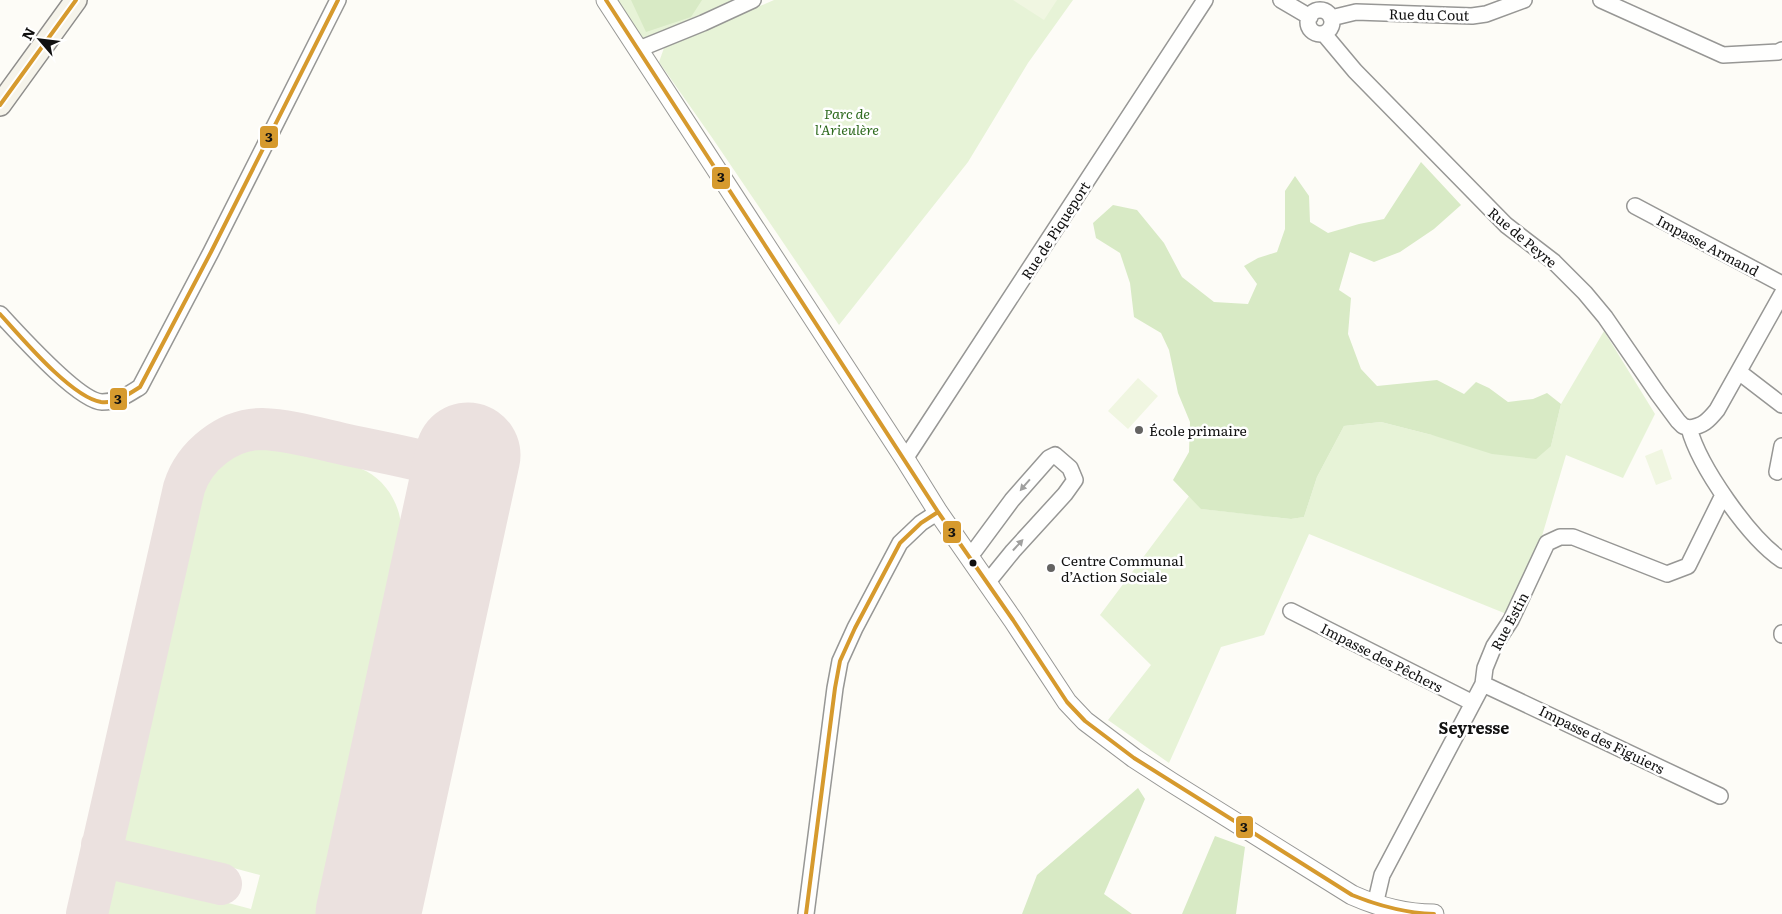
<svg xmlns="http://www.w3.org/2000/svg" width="1782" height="914" font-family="Literata,serif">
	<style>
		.green { fill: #e7f3d7; fill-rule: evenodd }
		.forest { fill: #d8eac5 }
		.pitch { fill: #f0f6e1 }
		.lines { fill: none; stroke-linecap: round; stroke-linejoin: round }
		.taxiway { stroke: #ebe1df; stroke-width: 42 }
		.runway { stroke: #ebe1df; stroke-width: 105 }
		.minor-casing { stroke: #979795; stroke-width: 18 }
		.tertiary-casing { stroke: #979795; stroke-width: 21 }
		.secondary-casing { stroke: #8e8d8b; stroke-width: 24 }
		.minor { stroke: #fffffe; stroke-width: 15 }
		.tertiary { stroke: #fffffe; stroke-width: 19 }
		.secondary { stroke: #f6f4eb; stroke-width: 21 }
		.bus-1-casing { stroke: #fff; stroke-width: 8 }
		.bus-1 { stroke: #d69a2e; stroke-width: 4 }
		.oneway { fill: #a0a09f }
		.poi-dot { fill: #646362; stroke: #fff; stroke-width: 2 }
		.bus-dot { fill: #111; stroke: #fff; stroke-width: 2 }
		.labels { text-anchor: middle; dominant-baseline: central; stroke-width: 5; stroke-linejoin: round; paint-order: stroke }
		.street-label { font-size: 14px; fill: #111; stroke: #fff }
		.park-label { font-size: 14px; font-style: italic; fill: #2f6b1f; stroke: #fff }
		.poi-label { font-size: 14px; fill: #111; stroke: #fff; text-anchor: start }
		.quarter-label { font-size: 16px; font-weight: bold; fill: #111; stroke: #fff }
		.line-badge { stroke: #fff; stroke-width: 2 }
		.pale-badge-label { font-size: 14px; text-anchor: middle; font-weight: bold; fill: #111 }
	</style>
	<rect width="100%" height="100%" fill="#fdfcf7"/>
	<path class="green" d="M615 0H733L643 40Z
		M774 0H1073L1028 63 968 162 839 325 713 139 659 62 664 48Z
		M1604 331 1655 414 1623 478 1566 455 1542 536 1509 615 1309 534 1264 635 1221 647 1169 763 1108 720 1151 665 1100 615 1189 496 1202 509 1291 519 1304 517 1317 477 1344 426 1381 422 1432 435 1551 446 1561 404Z
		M253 447C274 446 293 451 314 456 331 460 350 463 366 471 389 483 403 510 401 535L319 914H105L200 493C212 466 226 457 253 447ZM226 866 260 875 251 909 217 900Z"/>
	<path class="forest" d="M631 0H702L691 17 646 32Z
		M1421 162 1461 205 1434 229 1400 252 1374 262 1350 252 1339 290 1351 298 1348 334 1361 369 1377 386 1437 380 1464 394 1476 382 1489 388 1508 402 1533 399 1547 393 1561 404 1551 446 1536 459 1492 454 1432 435 1381 422 1344 426 1317 477 1304 517 1291 519 1201 509 1173 480 1189 452 1190 422 1178 393 1169 350 1161 333 1134 317 1130 283 1120 253 1096 238 1093 223 1113 205 1137 210 1164 243 1182 277 1214 302 1248 304 1257 284 1244 266 1258 258 1277 252 1285 229V191L1295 176 1309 196 1310 222 1328 233 1359 224 1384 219Z
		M1138 788 1145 799 1104 894 1132 914H1022L1037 875Z
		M1215 836 1245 847 1236 914H1182Z"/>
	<path class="pitch" d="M1013 0H1057L1044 20Z
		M1138 378 1158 396 1128 429 1108 411Z
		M1662 449 1672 479 1656 485 1645 456Z"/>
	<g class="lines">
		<path class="taxiway" d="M102 845 104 852 109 858 221 884
			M87 914 184 488C194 456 227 429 262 429 292 430 323 440 352 446 382 452 412 458 442 466 468 484 453 513 447 538"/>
		<path class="runway" d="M368 914 468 455"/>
		<defs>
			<path id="minor" d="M1281 0 1310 17
				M1601 0 1723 55 1778 52 1782 50
				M1308 22a12 12 0 1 1 24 0a12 12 0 1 1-24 0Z
				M1331 18 1356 12 1472 16 1486 14 1524 0
				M1324 34 1355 71 1506 225 1554 262 1585 293 1605 317 1658 394 1678 421 1683 426 1689 428
				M639 49 703 23 753 0
				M1635 206 1782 284
				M0 314C18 333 78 401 102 402 118 402 127 395 140 387L211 252 338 0
				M1739 372 1782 405
				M1689 428C1703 426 1708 421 1717 410L1782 294
				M1689 428C1699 466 1749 538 1782 560
				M905 459 1205 0
				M1777 472 1782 446
				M967 554 975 550 1012 500 1049 458 1055 455 1070 468 1075 480 1065 494 1013 551 987 583
				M1291 611 1473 703
				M1782 635V633
				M1483 684 1720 796
				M1375 905 1382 875 1483 684 1485 668 1494 646 1511 620 1547 543 1560 537H1573L1667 574 1688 566 1723 495
				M806 914 835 688 840 661 855 628 900 543 921 523 938 512"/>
			<path id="tertiary" d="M606 0 905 459 938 512 1013 620 1067 702 1085 721 1134 758 1171 782 1352 895C1379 907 1405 914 1434 914"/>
			<path id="secondary" d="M0 105 76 0"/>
		</defs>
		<use href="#minor" class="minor-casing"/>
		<use href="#tertiary" class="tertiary-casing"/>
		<use href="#secondary" class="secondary-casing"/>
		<use href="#minor" class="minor"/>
		<use href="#tertiary" class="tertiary"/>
		<use href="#secondary" class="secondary"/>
		<defs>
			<path id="bus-1" d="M606 0 938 512 1013 620 1067 702 1085 721 1134 758 1352 895C1379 906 1405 913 1434 914
				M0 105 76 0
				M0 314C21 337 71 397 101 402 115 404 129 394 140 387L211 252 338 0
				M806 914 835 688 840 661 855 628 900 543 921 523 938 512"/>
		</defs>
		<use href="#bus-1" class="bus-1-casing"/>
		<use href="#bus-1" class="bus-1"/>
	</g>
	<defs><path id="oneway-solid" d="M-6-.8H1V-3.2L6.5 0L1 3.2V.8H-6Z" transform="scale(1.25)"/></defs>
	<g class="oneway">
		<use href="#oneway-solid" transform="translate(1025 485) rotate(131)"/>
		<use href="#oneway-solid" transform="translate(1018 545) rotate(-47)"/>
	</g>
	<g class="poi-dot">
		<circle cx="1139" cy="430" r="5"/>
		<circle cx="1051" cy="568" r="5"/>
	</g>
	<circle class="bus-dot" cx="973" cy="563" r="4.5"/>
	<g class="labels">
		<g class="street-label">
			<text transform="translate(1429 14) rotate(1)">Rue du Cout</text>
			<text transform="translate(1055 230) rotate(-57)">Rue de Piqueport</text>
			<text transform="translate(1523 237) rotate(40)">Rue de Peyre</text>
			<text transform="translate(1708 245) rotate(28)">Impasse Armand</text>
			<text transform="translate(1509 621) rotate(-62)">Rue Estin</text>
			<text transform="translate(1382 657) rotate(27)">Impasse des Pêchers</text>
			<text transform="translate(1602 739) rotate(26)">Impasse des Figuiers</text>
		</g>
		<g class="park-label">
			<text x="847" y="113">Parc de<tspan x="847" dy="16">l'Arieulère</tspan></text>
		</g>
		<g class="poi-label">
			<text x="1149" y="430">École primaire</text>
			<text x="1061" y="560">Centre Communal<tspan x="1061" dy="16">d’Action Sociale</tspan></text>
		</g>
		<g class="quarter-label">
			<text x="1474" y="727">Seyresse</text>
		</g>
	</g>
	<g class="line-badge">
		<rect x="259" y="125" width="20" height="24" rx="5" fill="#d69a2e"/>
		<rect x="711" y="166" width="20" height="24" rx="5" fill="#d69a2e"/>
		<rect x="109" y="387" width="19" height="24" rx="5" fill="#d69a2e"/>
		<rect x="942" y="520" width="20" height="24" rx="5" fill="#d69a2e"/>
		<rect x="1235" y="815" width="19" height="24" rx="5" fill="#d69a2e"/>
	</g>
	<g class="pale-badge-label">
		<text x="269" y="142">3</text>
		<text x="721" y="182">3</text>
		<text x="118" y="404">3</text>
		<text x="952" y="537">3</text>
		<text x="1244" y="832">3</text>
	</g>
	<g transform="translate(40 40) rotate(298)" stroke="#ffffff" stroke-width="4" paint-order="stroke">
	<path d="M0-4L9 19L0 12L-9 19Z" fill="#111111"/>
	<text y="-8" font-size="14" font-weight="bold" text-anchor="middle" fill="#111111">N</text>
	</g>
</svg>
